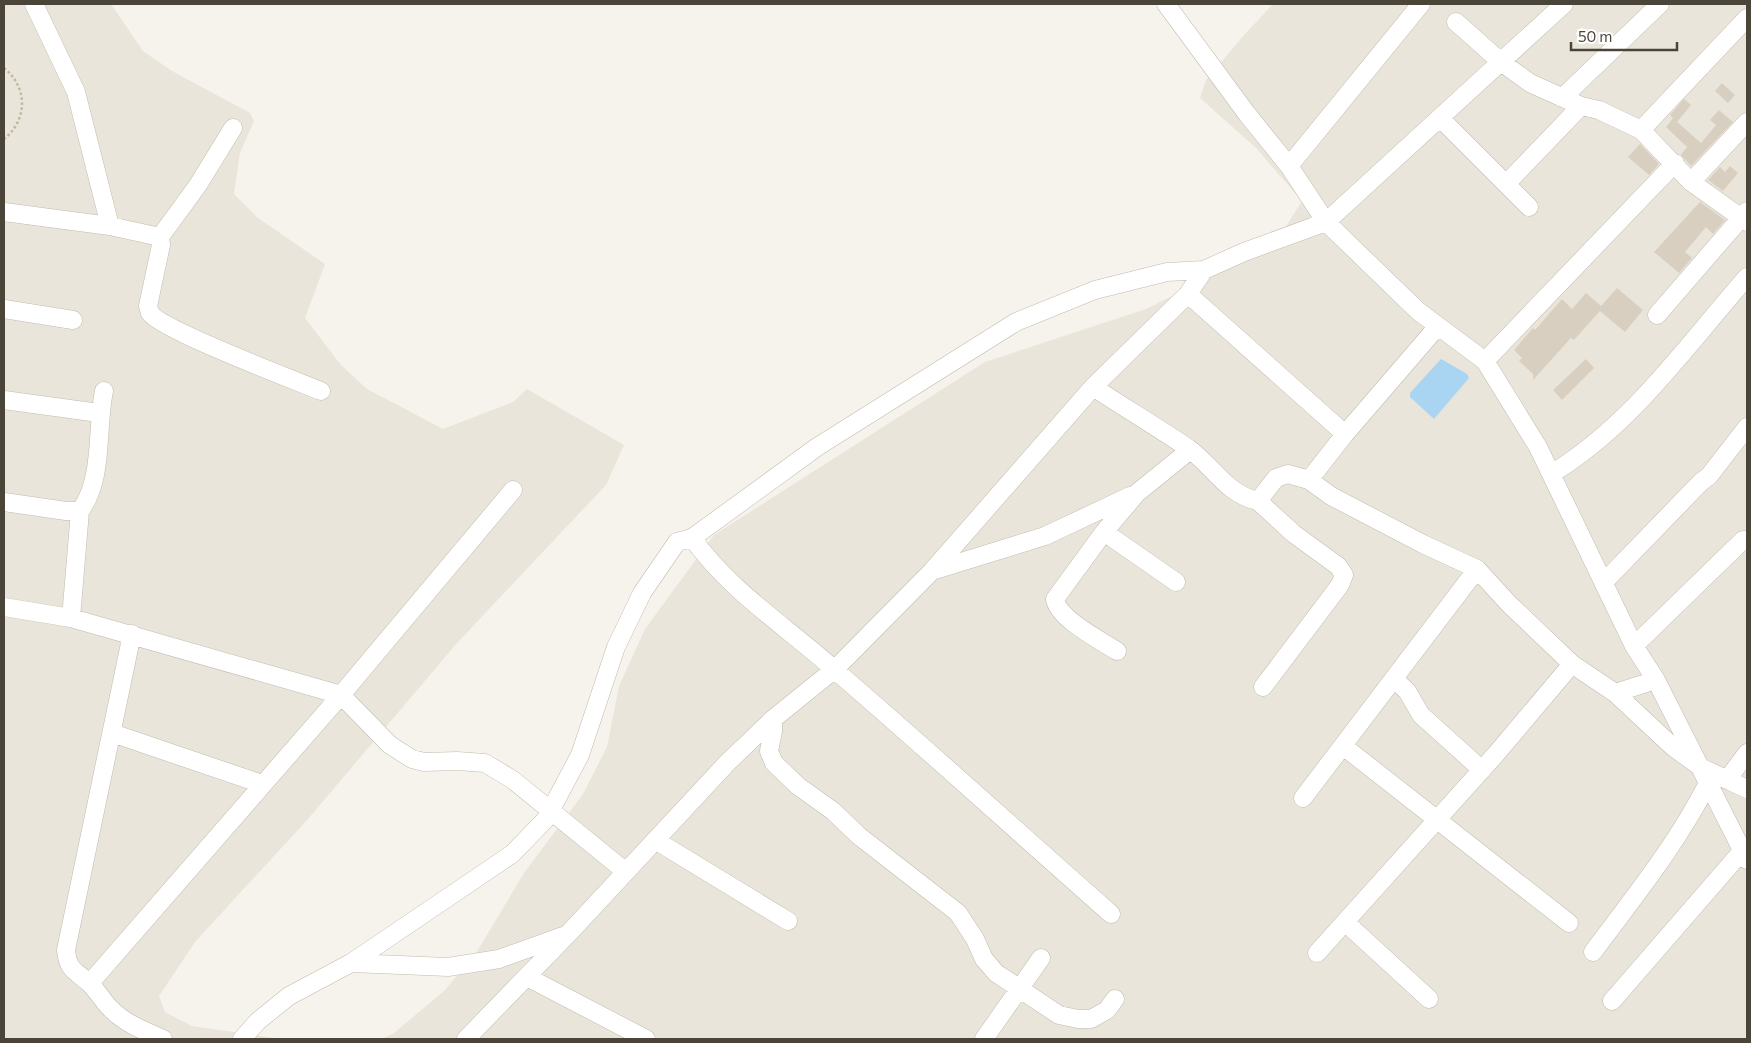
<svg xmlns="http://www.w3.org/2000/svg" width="1751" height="1043" font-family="Commissioner,sans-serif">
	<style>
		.residential { fill: #eae5da }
		.water { fill: #a9d4f2 }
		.building { fill: #d8cfc1 }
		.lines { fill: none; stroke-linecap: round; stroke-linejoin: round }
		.minor-casing { stroke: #c2bbae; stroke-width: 19 }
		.path { stroke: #c4b79f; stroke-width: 2.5; stroke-dasharray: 2.5 2.5; stroke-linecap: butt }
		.minor { stroke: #fff; stroke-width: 18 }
	</style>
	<rect width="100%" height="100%" fill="#f6f3ec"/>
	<path class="residential" d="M4 4H111L143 51 172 71 250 113 254 121 240 153 234 194 258 218 325 264 305 318 341 365 367 389 443 429 513 402 527 389 624 445 606 485 457 643 308 819 195 942 159 996 165 1012 192 1026 281 1039H4Z
		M1273 4H1747V1039H382L394 1033 444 991 475 955 524 873 583 794 607 747 619 686 645 629 714 535 985 362 1146 309 1248 258 1285 228 1302 201 1256 148 1200 98 1206 80 1244 35Z"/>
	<path class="water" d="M1441 359 1467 374 1469 378 1434 419 1410 397V393Z"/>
	<path class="building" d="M1722 83 1735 95 1728 103 1715 91Z
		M1684 99 1691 105 1677 122 1675 120 1701 143 1716 125 1710 120 1719 110 1733 122 1691 166 1681 155 1687 147 1666 127 1673 118 1670 115Z
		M1640 144 1659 164 1649 175 1628 157Z
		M1730 166 1738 173 1723 191 1708 180 1720 167 1725 172Z
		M1700 202 1725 220 1713 234 1706 227 1685 252 1692 258 1679 273 1654 252Z
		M1617 288 1643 310 1625 332 1600 311 1574 340 1571 338 1533 380V374L1519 361 1522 358 1514 350 1533 328 1535 330 1562 299 1572 309 1586 293 1601 306Z
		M1586 359 1594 368 1562 400 1553 390Z"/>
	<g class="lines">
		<defs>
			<path id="minor" d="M34 4 76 92 110 226
				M1166 4 1247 114 1289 166 1326 222 1418 311 1485 361 1538 447 1634 646 1656 680 1747 860
				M1456 22 1501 62 1530 83 1581 106 1599 110 1641 130 1691 182 1747 222
				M1562 98 1660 4
				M1440 118 1529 207
				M233 128 198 185 160 237 161 245 148 306C149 308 149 311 150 313 162 330 294 380 321 391
				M1641 130 1747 18
				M1289 166 1421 4
				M1691 182 1747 122
				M1506 184 1581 106
				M4 212 110 226 160 237
				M1188 294 1345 434
				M4 309 73 320
				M1657 315 1747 211
				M1485 361 1675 163
				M1093 387C1125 408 1157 427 1188 448 1213 466 1226 494 1258 501L1276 478 1288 474 1309 480 1331 496 1423 544 1477 569 1509 604 1572 664 1615 693 1656 680
				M4 400 99 413
				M1551 474C1632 425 1686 346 1747 277
				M1309 480 1345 434 1438 326
				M1258 501 1294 534 1338 566 1344 575 1340 585 1263 687
				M4 502 66 511H80
				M1104 532 1176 582
				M692 538 817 447 1016 322 1095 290 1167 272 1204 270
				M932 571 1045 536 1130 496
				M1604 582 1701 482 1709 476 1747 427
				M4 607 71 618 341 695 390 745 412 759 424 762 457 761 485 763 513 780 626 872
				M71 618 80 511C104 479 96 429 104 391
				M132 634 66 950C68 971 75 970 89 983 98 991 103 1002 112 1010 126 1024 145 1031 163 1039
				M1634 646 1743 540H1747
				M1117 651C1100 640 1058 619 1055 599L1104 532 1137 493 1190 450
				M1394 679 1407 691 1421 715 1482 770
				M1615 693 1673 747 1702 768 1747 789
				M773 719V731L769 751 774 763 798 786 833 811 859 836 958 913 975 939 984 959 996 973 1059 1015 1078 1019H1091L1107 1010 1115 999
				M112 733 262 784
				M1343 746 1569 923
				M1727 780 1747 753
				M1303 798 1477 569
				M655 840 788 921
				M1345 922 1429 999
				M1593 952C1634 897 1677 844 1708 783
				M1317 953 1496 754 1572 664
				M351 963 448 967 499 959 563 936
				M527 977 646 1039
				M90 983 341 695 513 490
				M1612 1001 1743 850
				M242 1039 258 1021 289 996 351 963 512 854 546 819 580 755 616 647 642 593 677 542 692 538C731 592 787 627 836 671 929 751 1019 833 1111 914
				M466 1039 569 933 727 763 773 719 835 669 932 571 1093 387 1188 294 1204 270 1244 252 1326 222 1564 4
				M984 1039 1041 958"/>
		</defs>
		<use href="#minor" class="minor-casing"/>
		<path class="path" d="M4 68C28 87 28 120 4 139"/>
		<use href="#minor" class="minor"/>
	</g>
	<rect width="1751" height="1043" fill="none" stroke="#4b4439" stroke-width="10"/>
	<path d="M1571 42v8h106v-8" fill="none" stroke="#4b4439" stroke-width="2.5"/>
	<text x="1578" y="42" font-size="15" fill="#4b4439" stroke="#ffffff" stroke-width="4" paint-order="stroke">50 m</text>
</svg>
